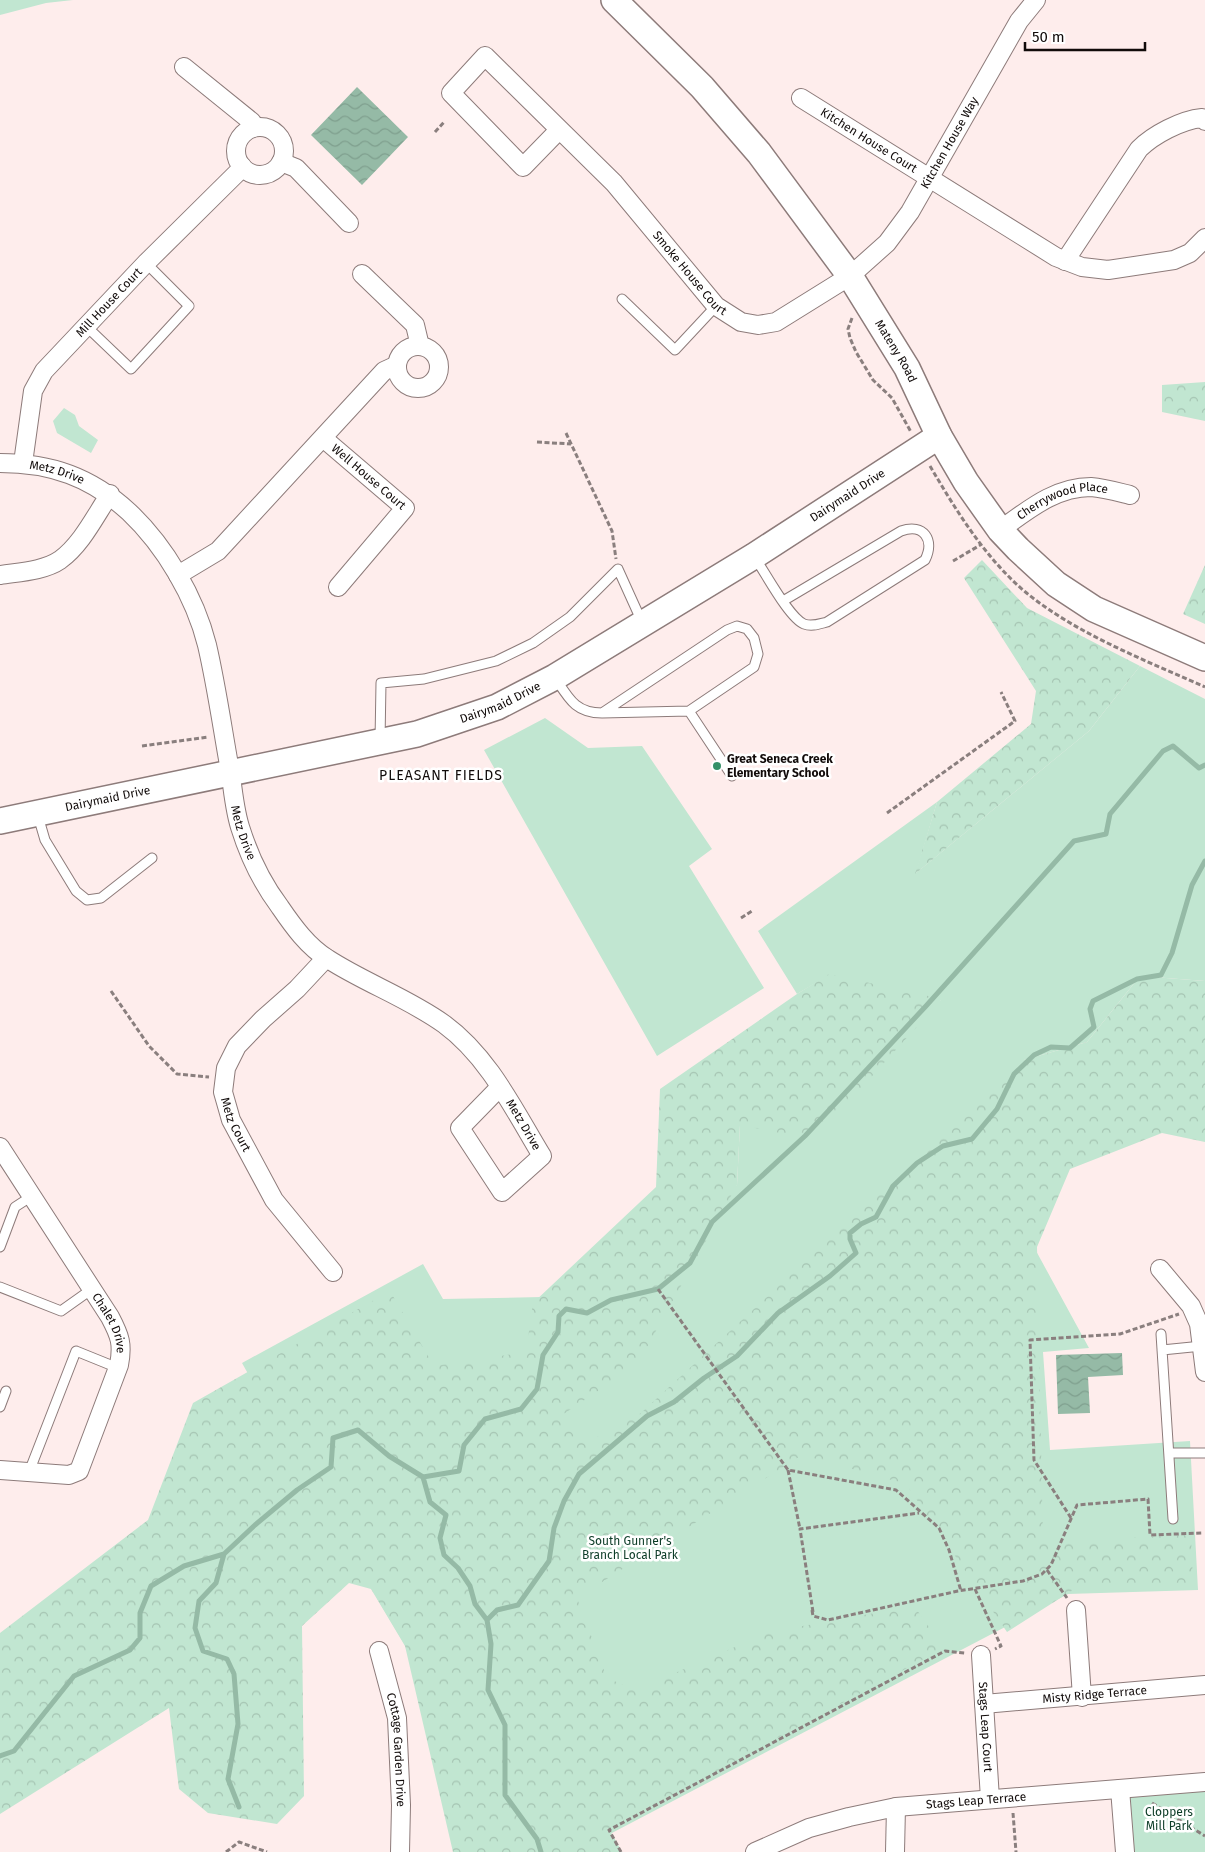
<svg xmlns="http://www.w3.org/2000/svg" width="1205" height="1852" font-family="'Fira Sans',sans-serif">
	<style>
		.green { fill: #c1e6d1 }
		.forest { fill: url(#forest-crowns) }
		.water { fill: url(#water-waves) }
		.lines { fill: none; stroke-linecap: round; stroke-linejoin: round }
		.stream { stroke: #95baa6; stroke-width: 5 }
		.lane-casing { stroke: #8d7b7a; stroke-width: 11 }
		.street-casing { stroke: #8d7b7a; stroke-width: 20 }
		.secondary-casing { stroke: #8d7b7a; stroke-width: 28 }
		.path { stroke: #8a7f7e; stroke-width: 3; stroke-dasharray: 5 2.5; stroke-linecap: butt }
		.lane { stroke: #fff; stroke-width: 9 }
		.street { stroke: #fff; stroke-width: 18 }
		.secondary { stroke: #fff; stroke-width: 25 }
		.poi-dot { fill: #349067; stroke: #fff; stroke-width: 2 }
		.labels { text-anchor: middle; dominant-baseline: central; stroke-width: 5; stroke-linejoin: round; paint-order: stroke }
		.street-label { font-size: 12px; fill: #110b0a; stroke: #fff }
		.poi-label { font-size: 12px; font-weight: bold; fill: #110b0a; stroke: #fff; text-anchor: start }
		.park-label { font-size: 12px; fill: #0c3c27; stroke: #fff }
		.neighbourhood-label { font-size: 14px; letter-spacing: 1px; fill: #110b0a; stroke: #fff }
	</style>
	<defs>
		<pattern id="forest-crowns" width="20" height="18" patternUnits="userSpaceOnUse" patternTransform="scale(1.25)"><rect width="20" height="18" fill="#c1e6d1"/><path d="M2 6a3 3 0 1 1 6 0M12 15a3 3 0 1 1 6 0" fill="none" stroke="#a5c4b2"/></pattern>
		<pattern id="water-waves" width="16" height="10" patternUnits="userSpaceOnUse" patternTransform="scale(1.25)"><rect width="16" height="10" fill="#95baa6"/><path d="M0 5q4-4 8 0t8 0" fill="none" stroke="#7f9f8e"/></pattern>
	</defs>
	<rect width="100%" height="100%" fill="#feedec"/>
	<path class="green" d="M0 0H73L46 3 0 15Z
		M64 408 75 415 79 426 98 440 91 453 57 433 53 421Z
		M1140 666 1205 699V981L1140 976 1087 1042 1024 1060 1035 1249 1089 1348 1043 1352 1050 1450 1190 1441 1198 1590 1068 1594 610 1834 528 1852 321 1504 242 1363 423 1264 443 1299 542 1297 737 1185 740 1125 941 1000 829 975 797 994 758 931 937 802 916 873 1089 731Z
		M545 718 588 748 642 746 712 849 689 866 764 988 657 1056 484 750Z
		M1205 1783V1852H1125L1120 1789Z"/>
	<path class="forest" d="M1205 382V421L1162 412V385Z
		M982 560 1027 608 1140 666 1089 731 915 874 937 802 1031 724 1036 691 964 578Z
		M1205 565V624L1183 614Z
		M829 974 942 999 814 1140 740 1125 737 1185 637 1365 562 1415 586 1443 641 1413 1024 1060 1087 1042 1140 976 1205 981V1142L1162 1133 1070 1169 1037 1247 1043 1542 1191 1535 1193 1583 1076 1588 1007 1632 906 1484 802 1455 577 1598 607 1678 636 1690 769 1632 914 1606 944 1648 609 1829 622 1852H453L405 1646 371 1589 349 1583 302 1626 304 1796 277 1824 208 1813 179 1789 169 1708 0 1814V1633L148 1520 193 1403 390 1291 434 1366 526 1352 533 1303 656 1187 660 1089 797 994Z"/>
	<path class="water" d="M357 87 408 137 362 185 311 135Z
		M1122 1353 1123 1375 1088 1377 1090 1413 1058 1414 1056 1355Z"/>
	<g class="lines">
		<path class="stream" d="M423 1477 430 1502 446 1515 440 1538 444 1555 458 1568 470 1586 475 1604 487 1620
			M224 1554 216 1583 199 1601 195 1628 203 1651 227 1659 234 1674 238 1724 228 1779 239 1807
			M0 1756 14 1751 74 1676 130 1650 140 1638V1613L151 1586 184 1566 224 1554 255 1525 297 1490 331 1467 333 1438 358 1430 389 1456 423 1477 459 1471 464 1445 485 1419 521 1409 537 1389 543 1355 558 1332 559 1316 566 1309 587 1313 611 1300 658 1289 690 1263 712 1222 805 1136 926 1006 1074 841 1106 834 1110 814 1163 751 1173 746 1199 768 1205 765
			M541 1852 537 1839 505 1795V1725L488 1690 491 1644 487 1620 497 1610 518 1605 549 1561 554 1528 564 1501 579 1474 647 1416 674 1402 704 1378 737 1356 778 1313 830 1276 856 1253 850 1239V1233L861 1224 876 1217 893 1186 917 1163 943 1146 972 1139 997 1109 1014 1074 1034 1055 1051 1047 1070 1048 1094 1027 1090 1009 1093 1001 1137 979 1161 975 1172 953 1192 885 1205 861"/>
		<defs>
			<path id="lane" d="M622 299 675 350 716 306
				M86 326 131 369 189 306 146 263
				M755 558C765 572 789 618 804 624 812 627 819 624 827 622L925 560C935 540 924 523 901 531L783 601
				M556 679C569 699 576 713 602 713L689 711 754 667 758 654 754 638 747 629 737 626 727 630 602 713
				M689 711 732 776
				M380 741 381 683 424 679 496 661 533 643 570 617 618 569 642 622
				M38 816 45 840 76 891 87 900 101 898 152 858
				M0 1247 15 1207 32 1196
				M0 1287 61 1311 92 1289
				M1161 1334 1173 1519
				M1162 1350 1202 1346
				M0 1407 6 1391
				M1169 1453H1205
				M29 1472 76 1351 118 1368"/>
			<g id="street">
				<path d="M184 67 252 122 253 128"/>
				<path id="s1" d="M801 98 1056 257 1082 267 1108 270 1174 260 1190 253 1205 238"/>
				<circle cx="260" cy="151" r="24"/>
				<path id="s2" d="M559 130 523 167 451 93 485 56 614 183 716 306 741 322 758 325 776 322 850 276 887 243 910 212 1019 21 1036 0"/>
				<path d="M281 162 296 168 349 223"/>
				<path d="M1065 261 1139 149C1153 135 1181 120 1202 118L1205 121"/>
				<path d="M362 274 415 325 420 346"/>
				<circle cx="418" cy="367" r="21"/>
				<path id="s3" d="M323 438 405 508 338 587"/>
				<path id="s4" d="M0 463C51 463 91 477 129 512 165 546 195 597 207 645 217 688 223 733 231 776 233 793 235 811 240 827 249 856 262 883 280 907 293 926 308 947 328 959 365 983 408 998 444 1024 489 1057 514 1110 542 1156L502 1192 460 1128 500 1087"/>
				<path id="s5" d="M23 463 33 391 44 371 146 263 238 172 242 166"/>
				<path id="s6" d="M1000 530C1028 510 1055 487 1091 487 1104 488 1118 492 1130 495"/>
				<path d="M0 575C19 572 44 571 60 560 82 544 95 516 110 494"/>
				<path d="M178 575 218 551 384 371 397 365"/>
				<path id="s7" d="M326 958 297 989 263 1019 237 1046 226 1068 223 1092 231 1120 274 1200 333 1272"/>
				<path id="s8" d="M0 1147 110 1317C120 1336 123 1344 119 1365L79 1471 69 1475 0 1470"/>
				<path d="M1160 1269 1191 1306 1199 1324 1205 1372"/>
				<path d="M1076 1610 1082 1697"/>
				<path id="s9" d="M379 1651 397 1718 401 1805 400 1852"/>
				<path id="s10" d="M981 1655 990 1799"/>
				<path id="s11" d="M984 1704 1205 1685"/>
				<path d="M1120 1789 1125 1852"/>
				<path id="s12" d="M755 1852 809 1828 849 1817 896 1807 1205 1782"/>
				<path d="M895 1852 896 1807"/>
			</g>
			<g id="secondary">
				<path id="s13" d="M614 0 702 87 759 153 850 276 907 368 939 436 966 482 1000 530 1018 549 1056 584 1094 609 1205 658"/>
				<path id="s14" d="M0 821 417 734 497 707 555 677 754 556 939 436"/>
			</g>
		</defs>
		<use href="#lane" class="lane-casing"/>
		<use href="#street" class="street-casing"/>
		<use href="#secondary" class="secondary-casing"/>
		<path class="path" d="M435 132 445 121
			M852 318 848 329 850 338 856 352 873 380 892 398 911 432
			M566 433 612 531 616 559
			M537 442 571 444
			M930 466C957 512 987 561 1029 595 1081 636 1145 660 1205 687
			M953 561 982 544
			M142 746 208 737
			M887 813 1015 721 1001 692
			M741 918 752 911
			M111 991 149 1046 177 1074 209 1077
			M658 1289 788 1470 896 1490 939 1528 949 1550 961 1591
			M788 1470 800 1529
			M1071 1518 1034 1460 1030 1340 1120 1334 1179 1314
			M1047 1570 1067 1598
			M975 1589 1001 1646 995 1649
			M812 1610 813 1616 828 1620 958 1591 1023 1581 1042 1574 1051 1565 1077 1505 1148 1499 1150 1535 1202 1533
			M813 1612 800 1529 919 1513
			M1152 1803 1205 1836
			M1013 1813 1016 1852
			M226 1852 239 1842 267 1852
			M621 1852 609 1830 945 1651 965 1653"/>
		<use href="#lane" class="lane"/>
		<use href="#street" class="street"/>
		<use href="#secondary" class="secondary"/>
	</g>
	<circle class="poi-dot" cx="717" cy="766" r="5"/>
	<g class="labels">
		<g class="street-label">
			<text stroke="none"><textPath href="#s1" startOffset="80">Kitchen House Court</textPath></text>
			<text stroke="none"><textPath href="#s2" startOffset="866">Kitchen House Way</textPath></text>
			<text stroke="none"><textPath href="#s2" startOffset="504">Smoke House Court</textPath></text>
			<text stroke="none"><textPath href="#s5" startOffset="190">Mill House Court</textPath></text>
			<text stroke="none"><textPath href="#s13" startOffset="452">Mateny Road</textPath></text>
			<text stroke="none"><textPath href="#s4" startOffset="58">Metz Drive</textPath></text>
			<text stroke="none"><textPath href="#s3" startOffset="60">Well House Court</textPath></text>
			<text stroke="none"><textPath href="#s14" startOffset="920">Dairymaid Drive</textPath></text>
			<text stroke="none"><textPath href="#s6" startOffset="71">Cherrywood Place</textPath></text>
			<text stroke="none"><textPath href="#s14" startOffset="515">Dairymaid Drive</textPath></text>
			<text stroke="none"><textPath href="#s14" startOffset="110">Dairymaid Drive</textPath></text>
			<text stroke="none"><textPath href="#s4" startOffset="489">Metz Drive</textPath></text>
			<text stroke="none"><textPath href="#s7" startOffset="209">Metz Court</textPath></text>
			<text stroke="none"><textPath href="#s4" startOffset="906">Metz Drive</textPath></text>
			<text stroke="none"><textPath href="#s8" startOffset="208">Chalet Drive</textPath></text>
			<text stroke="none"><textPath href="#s11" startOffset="111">Misty Ridge Terrace</textPath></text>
			<text stroke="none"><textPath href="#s10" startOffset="72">Stags Leap Court</textPath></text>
			<text stroke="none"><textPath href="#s9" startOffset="101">Cottage Garden Drive</textPath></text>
			<text stroke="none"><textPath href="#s12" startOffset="229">Stags Leap Terrace</textPath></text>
		</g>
		<g class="poi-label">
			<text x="727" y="759">Great Seneca Creek<tspan x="727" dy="14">Elementary School</tspan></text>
		</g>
		<g class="park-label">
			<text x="630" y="1541">South Gunner's<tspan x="630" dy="14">Branch Local Park</tspan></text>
			<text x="1169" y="1812">Cloppers<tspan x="1169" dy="14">Mill Park</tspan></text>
		</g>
		<g class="neighbourhood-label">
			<text x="441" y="775">PLEASANT FIELDS</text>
		</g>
	</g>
	<path d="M1025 42v8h120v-8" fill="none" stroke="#110b0a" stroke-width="2.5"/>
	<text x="1032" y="42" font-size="15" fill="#110b0a" stroke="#ffffff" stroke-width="4" paint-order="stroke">50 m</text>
</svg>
